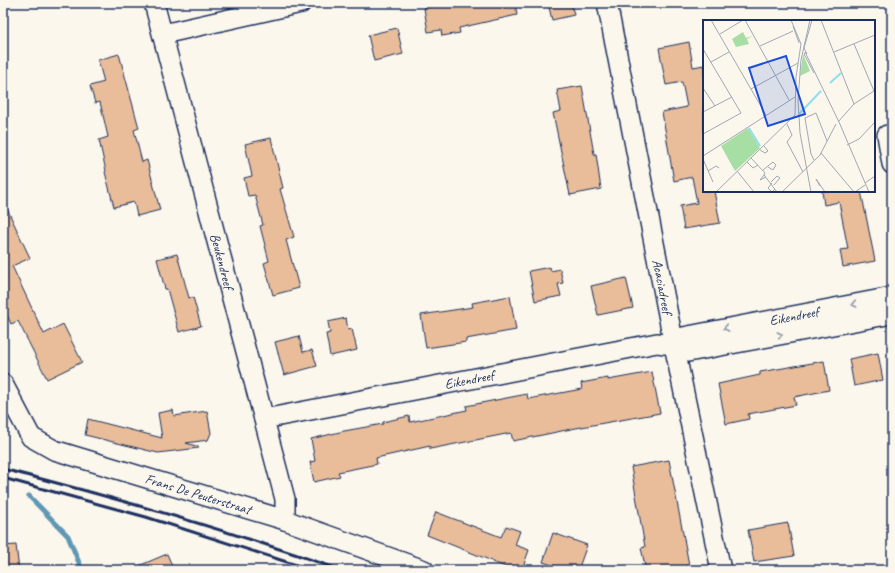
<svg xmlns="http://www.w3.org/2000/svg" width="895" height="573" font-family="Caveat,sans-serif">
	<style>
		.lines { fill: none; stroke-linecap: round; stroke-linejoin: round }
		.stream { stroke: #6198b4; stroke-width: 5 }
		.building { fill: #e9bd99; stroke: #1b2f5e }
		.street-casing { stroke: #1b2f5e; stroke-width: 22 }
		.street { stroke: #fbf7ec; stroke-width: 19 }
		.rail { stroke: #1b2f5e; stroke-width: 3 }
		.oneway { stroke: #8b93a5 }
		.labels { text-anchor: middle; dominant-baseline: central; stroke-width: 3; stroke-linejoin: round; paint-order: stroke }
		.street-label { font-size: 14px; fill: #1b2f5e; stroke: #fbf7ec }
		.inset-river { fill: none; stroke: #8fdeed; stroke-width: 2 }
		.inset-road { fill: none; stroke: #a1a7b3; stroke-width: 1 }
		.view { fill: #1d4ed8; fill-opacity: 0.15; stroke: #1d4ed8; stroke-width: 2 }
		.inset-edge { fill: none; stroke: #1b2f5e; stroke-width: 2 }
	</style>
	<rect width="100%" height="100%" fill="#fbf7ec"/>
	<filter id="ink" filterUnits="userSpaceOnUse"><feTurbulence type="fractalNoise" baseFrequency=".025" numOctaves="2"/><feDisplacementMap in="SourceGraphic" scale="8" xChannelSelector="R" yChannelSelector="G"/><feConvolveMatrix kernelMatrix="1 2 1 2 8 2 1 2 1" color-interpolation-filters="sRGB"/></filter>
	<g filter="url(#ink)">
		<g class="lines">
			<path class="stream" d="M29 496 68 536 82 570"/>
		</g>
		<path class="building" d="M455 3H515L517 15 459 28 460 33 442 36 441 30 428 32 424 8Z
			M548 3H571L574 15 552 20Z
			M397 28 403 54 374 61 368 35Z
			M689 42 693 67 704 65V191H714L720 223 684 229 680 206 697 203 692 177 674 181 662 112 687 107 682 82 666 85 659 48Z
			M119 54 139 128 134 130 142 162 147 160 160 210 137 216 134 202 114 207 105 172 106 171 99 140 108 137 100 102 95 103 90 86 104 82 98 60Z
			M582 86 594 154H596L601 189 570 195 553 113 561 111 557 90Z
			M271 138 283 188 280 189 294 237 286 240 299 288 273 295 264 263 269 261 260 226 263 225 255 195 248 196 244 178 252 176 245 144Z
			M822 191H861L875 261 843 267 840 250 848 249 839 202 824 205Z
			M3 200 30 258 12 266 44 334 63 324 82 362 47 379 18 321 11 324 3 306Z
			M177 254 189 298 193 297 201 326 179 332 167 289H165L157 259Z
			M550 267 551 271 560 269 563 283 558 284 561 296 535 301 529 271Z
			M626 278 633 308 598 315 591 286Z
			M510 296 516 330 466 339V342L426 348 421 315 473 307 472 303Z
			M346 318 348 330 352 329 357 350 330 356 326 334 330 333 328 322Z
			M299 336 303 352 312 350 317 366 284 375 275 342Z
			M878 353 883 380 854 386 849 359Z
			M824 361 829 390 794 397 796 405 748 414 749 419 726 424 718 384 760 375V372Z
			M652 372 660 413 576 428 513 441 511 433 430 449V446L376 458 377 464 338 472 340 476 314 482 310 462 315 461 311 439 344 431 383 424V422L409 416 410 422 467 410 466 406 527 394 528 399 582 389 581 383 608 378V380Z
			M173 410 174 416 207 411 211 433 208 440 186 443 199 447V448L158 453 85 435 88 419 162 438 158 413Z
			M669 460 689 565 667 570H646L641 548 645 547 631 467Z
			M436 512 501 537 506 526 520 531 515 545 529 550 522 570H505L506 567 492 562V561L427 535Z
			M788 523 794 556 754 562 748 530Z
			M553 533 587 545 578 570H567L543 562Z
			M16 545 19 570H3V546Z
			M167 554 174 570H129Z"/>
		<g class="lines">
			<defs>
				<g id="street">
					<path id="s1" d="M154 3 285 499V520"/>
					<path id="s2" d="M607 3 674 345 721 570"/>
					<path d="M163 34 301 3"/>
					<path d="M887 135 892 164"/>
					<path id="s3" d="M674 345 683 337 892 297"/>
					<path id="s4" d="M3 384 31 437 54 450 285 520 424 570"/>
					<path id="s5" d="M264 419 657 343 674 345 688 352 892 314"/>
				</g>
			</defs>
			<use href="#street" class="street-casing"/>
			<use href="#street" class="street"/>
			<path class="rail" d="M3 469C117 498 230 531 341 570
				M3 478 146 517 312 570"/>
		</g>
		<defs><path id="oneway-chevron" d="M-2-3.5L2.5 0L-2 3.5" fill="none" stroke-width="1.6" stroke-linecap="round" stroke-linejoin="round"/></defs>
		<g class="oneway">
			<use href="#oneway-chevron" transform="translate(854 304) rotate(169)"/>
			<use href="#oneway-chevron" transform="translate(726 328) rotate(169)"/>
			<use href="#oneway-chevron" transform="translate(780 335) rotate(-11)"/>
		</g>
	</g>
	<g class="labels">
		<g class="street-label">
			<text stroke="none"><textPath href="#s1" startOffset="267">Beukendreef</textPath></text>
			<text stroke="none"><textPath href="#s2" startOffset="289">Acaciadreef</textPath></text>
			<text stroke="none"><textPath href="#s3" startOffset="125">Eikendreef</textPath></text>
			<text stroke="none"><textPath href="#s5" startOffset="209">Eikendreef</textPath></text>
			<text stroke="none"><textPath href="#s4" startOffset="237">Frans De Peuterstraat</textPath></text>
		</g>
	</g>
	<g transform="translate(703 20)">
		<rect width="172" height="172" fill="#fbf7ec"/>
		<path d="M40 12 43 18 50 16 44 19 46 24 33 27 29 19ZM100 34 107 51 97 56ZM45 108 57 128 32 151 18 126Z" fill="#a6dea3"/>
		<path class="inset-river" d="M127 63 138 53M96 94 118 71M46 108 57 126"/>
		<path class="inset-road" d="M8 0 63 95M42 0 86 80M88 0 98 24M107 0 98 40 95 80 97 113 108 172M118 0 151 84M90 6 96 23M17 14 40 0M151 24 171 71M57 26 90 11M0 29 38 93 0 114M102 32 136 102 166 172M103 32 101 34 111 53M131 32 172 15M104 34 101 28 109 0M8 42 26 32M0 68 12 86M48 69 95 43M0 92 29 77M113 93 124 121M102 98 108 134 111 140M102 98 113 93M135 102 151 84 171 71M84 104 89 115 84 122 100 152M144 125 156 119 172 102M57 130 62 133 65 131 61 126M118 133 151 172M0 136 92 77M48 138 62 153 61 155 74 172M0 139 10 162M44 142 50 148 55 145M60 150 70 142 73 145 70 150 65 147M5 151 13 146 16 148M34 151 51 172M61 155 57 160 63 157M68 162 74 156 77 158 71 165M69 163 65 168 69 172 72 169M162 163 172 156M117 166 113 159 122 172M13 172 92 95 93 57 98 24M79 172 117 135 133 104M152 172 162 165"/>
		<path class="view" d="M83 36 102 94 65 106 46 48Z"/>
		<rect width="172" height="172" class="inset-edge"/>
	</g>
	<rect width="895" height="573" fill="none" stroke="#fbf7ec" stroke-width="16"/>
	<rect x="8" y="8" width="879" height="557" fill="none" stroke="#1b2f5e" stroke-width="1.5" filter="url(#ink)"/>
</svg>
